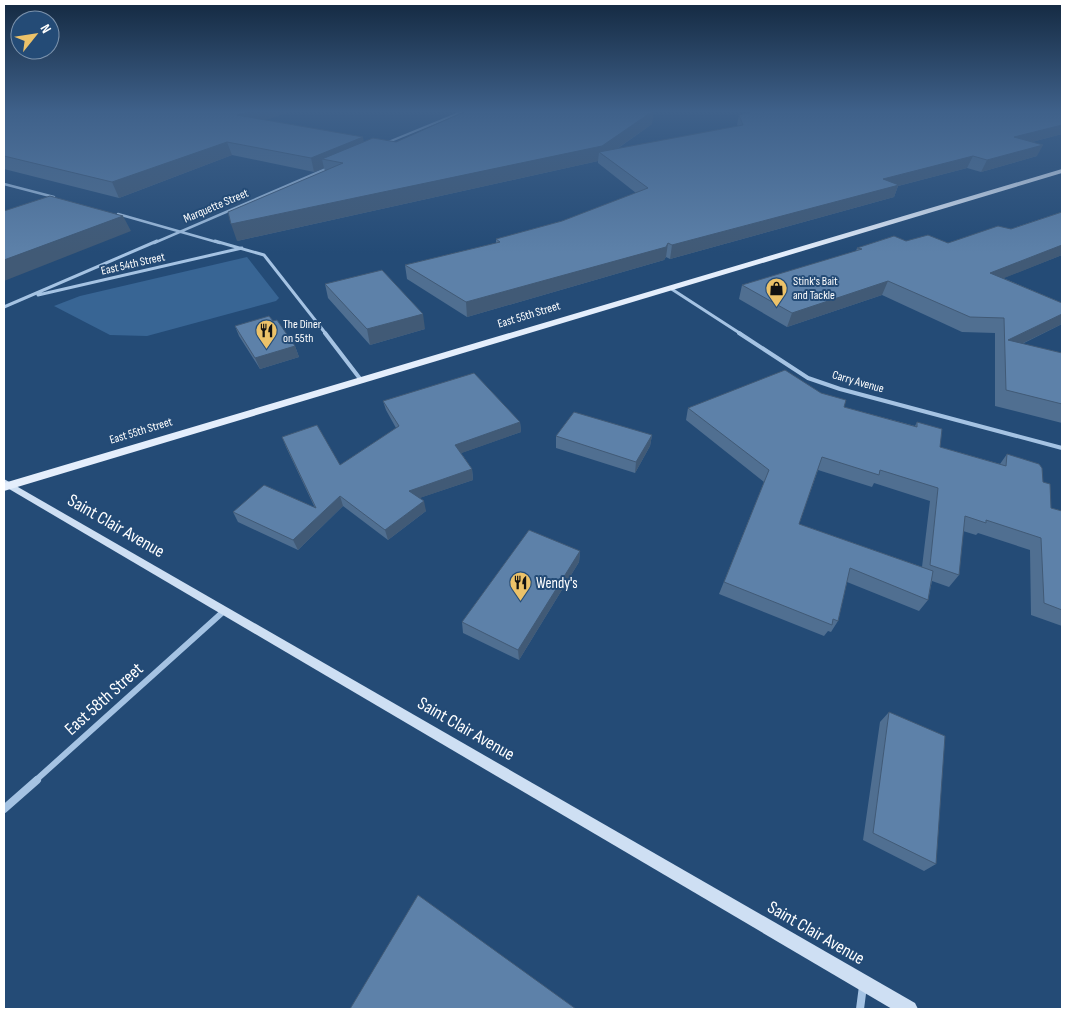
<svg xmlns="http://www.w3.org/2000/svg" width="1066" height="1013" font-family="'Sofia Sans Condensed',sans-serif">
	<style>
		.green { fill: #386594 }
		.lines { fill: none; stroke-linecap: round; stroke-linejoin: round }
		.minor-far5 { stroke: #a5c3e3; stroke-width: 2 }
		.minor-far4 { stroke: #a5c3e3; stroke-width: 2.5 }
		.minor-far3 { stroke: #a5c3e3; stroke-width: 3 }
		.minor-far2 { stroke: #a5c3e3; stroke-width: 4 }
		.minor-far1 { stroke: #a5c3e3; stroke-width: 6 }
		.minor { stroke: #a5c3e3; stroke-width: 8 }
		.secondary { fill: #cedff3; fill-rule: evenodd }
		.primary { fill: #e4eefc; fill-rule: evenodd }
		.wall { fill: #506f91; fill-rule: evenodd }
		.shaded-wall { fill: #415a76 }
		.building { fill: #5d81a9; stroke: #415a76 }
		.labels { text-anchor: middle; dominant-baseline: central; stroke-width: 4; stroke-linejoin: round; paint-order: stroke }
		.far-street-label { font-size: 12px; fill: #fff; stroke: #244b76 }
		.far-poi-label { font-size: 12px; fill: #fff; stroke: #244b76; text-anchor: start }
		.poi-label { font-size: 15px; fill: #fff; stroke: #244b76; text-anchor: start }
		.near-street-label { font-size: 18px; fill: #fff; stroke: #244b76 }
	</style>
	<rect width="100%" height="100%" fill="#244b76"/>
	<path class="green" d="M247 257 279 298 276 301 147 336 110 335 54 306 80 296Z"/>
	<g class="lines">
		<path class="minor-far5" d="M386 143 464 111
			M324 170 330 167"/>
		<path class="minor-far4" d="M4 184 54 197
			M118 214 220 243
			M154 243 326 169"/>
		<path class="minor-far3" d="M215 241 264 255 326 334
			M670 288 741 334
			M38 295 242 248
			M4 307 157 241"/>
		<path class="minor-far2" d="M325 333 361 380
			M739 333 808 378 840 389 1062 448"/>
		<path class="minor-far1" d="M35 781 224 611"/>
		<path class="minor" d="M4 809 37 780
			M860 1009 863 986"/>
		<path class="secondary" d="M4 479 915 1003 918 1009H892L4 486Z"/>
		<path class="primary" d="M1062 169V173L4 491V483Z"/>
	</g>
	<path class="wall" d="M4 111 266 120 364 142H396L652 124 617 149 738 126 737 125 739 115 766 112 1062 111V134L1032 142 1037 156 981 172 967 168 898 186 894 197 670 259 666 257 664 260 467 317 407 279 405 265 496 243V239L562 221 636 193 598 163V161L237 241 325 171 324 168 314 172 232 155 119 198 4 169Z
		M1062 212V255L1003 278 1062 303V324L1022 344 1062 353V423L995 406V333L962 332 882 295 787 327 739 299 742 285 856 251 857 248 906 241 948 243 1011 229Z
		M325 284 425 329 370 345 328 298Z
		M273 321 295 346 299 357 260 369 239 336 235 326Z
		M821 393 844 407 915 426 917 422 940 447 1000 464 1007 454 1043 482 1051 508 1062 511V626L1031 615 1030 550 978 533 976 535 963 531 959 575 949 587 932 581 928 600 919 611 847 582 838 621 831 632 828 631 824 636 719 594 764 482 686 420 688 408ZM818 470 872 487 874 483 930 501 922 567 799 524Z
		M383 401 520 422 521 432 461 453 472 469 473 480 419 498 426 511 388 540 343 506 298 550 238 522 233 512 315 508 286 447 282 437 340 465 396 428 386 410Z
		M652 435 650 446 635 473 556 448V436Z
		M580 551 579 562 519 660 463 633 462 622Z
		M889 712 936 864 924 871 863 840 880 722Z"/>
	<path class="shaded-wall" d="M251 111H293L241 128 237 115Z
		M654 111 652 124 605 157 599 152 598 161 237 241 231 224Z
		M1062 125V134L1009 148 1014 137Z
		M363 137 365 150 322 159 324 168 314 172 311 158Z
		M227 142 232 155 119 198 112 182Z
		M1043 145 1037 156 981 172 987 160Z
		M973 156 967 168 898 186 894 197 670 259 672 245 883 179Z
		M123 216 131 231 4 281V260Z
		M668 243 666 257 664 260 467 317 466 302Z
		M1062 245V255L982 287 990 273Z
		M888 281 882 295 787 327 792 313Z
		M423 314 425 329 370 345 367 329Z
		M1062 314V324L1005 352 1008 340Z
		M295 346 299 357 260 369 255 358Z
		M520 422 521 432 456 455 455 445Z
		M652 435 650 446 635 473 636 462Z
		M472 469 473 480 411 501 409 491Z
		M340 496 343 506 298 550 293 540Z
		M424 501 426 511 388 540 385 530Z
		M580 551 579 562 519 660 518 650Z"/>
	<path class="building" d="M4 111H251L237 115 363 137 311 158 227 142 112 182 4 156Z
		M466 111H653L602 146 231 224 228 212 343 163 322 159 373 138 396 142Z
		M755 111 766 112 769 111H1062V125L1014 137 1043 145 987 160 973 156 883 179 899 185 672 245 668 243 666 247 466 302 405 265 500 242 496 239 562 221 648 188 599 152 743 125 739 115Z
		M50 196 123 216 4 260V211Z
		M1062 212V245L990 273 1062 303V314L1008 340 1062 353V404L1006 390 1004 318 970 317 888 281 792 313 742 285 862 249 857 248 894 236 906 241 928 235 948 243 998 226 1011 229Z
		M382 270 423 314 367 329 325 284Z
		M269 316 273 321 277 320 295 346 255 358 235 326Z
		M785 370 821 393 846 400 844 407 917 427V422L942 429 940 447 1006 466 1007 454 1039 464 1042 468 1043 482 1050 484 1051 508 1062 511V610L1044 603 1041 538 986 520V523L965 516 959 575 930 565 938 488 880 470 879 475 822 457 799 524 933 571 928 600 850 568 838 621 833 619 832 625 724 582 769 470 688 408Z
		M474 373 520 422 455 445 472 469 409 491 424 501 385 530 340 496 293 540 233 512 264 485 316 508 282 437 317 425 340 465 399 426 383 401Z
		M574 412 652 435 636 462 556 436Z
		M529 530 580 551 518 650 462 622Z
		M889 712 945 736 936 864 873 833Z
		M418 895 576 1009H350Z"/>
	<linearGradient id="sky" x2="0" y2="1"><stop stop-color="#142941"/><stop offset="0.44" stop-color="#3f618a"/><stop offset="1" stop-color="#3f618a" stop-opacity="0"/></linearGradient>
	<rect width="1066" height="253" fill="url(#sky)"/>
	<defs>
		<symbol id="shop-pin" viewBox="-11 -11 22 30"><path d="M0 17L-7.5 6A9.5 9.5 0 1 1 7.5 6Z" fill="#ecc269" stroke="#244b76"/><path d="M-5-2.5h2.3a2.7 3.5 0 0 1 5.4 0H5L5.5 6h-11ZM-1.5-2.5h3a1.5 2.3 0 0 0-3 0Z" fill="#111"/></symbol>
		<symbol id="restaurant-pin" viewBox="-11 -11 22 30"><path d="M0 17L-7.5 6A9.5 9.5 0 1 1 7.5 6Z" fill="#ecc269" stroke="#244b76"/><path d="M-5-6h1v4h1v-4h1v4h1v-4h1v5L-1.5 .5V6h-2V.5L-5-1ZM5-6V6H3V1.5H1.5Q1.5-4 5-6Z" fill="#111"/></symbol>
	</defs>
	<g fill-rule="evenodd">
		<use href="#shop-pin" x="764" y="276" width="25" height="34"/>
		<use href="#restaurant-pin" x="254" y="318" width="25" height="34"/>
		<use href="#restaurant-pin" x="508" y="570" width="25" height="34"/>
	</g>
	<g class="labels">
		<g class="far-street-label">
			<text transform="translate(216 206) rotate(-23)">Marquette Street</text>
			<text transform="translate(133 264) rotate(-13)">East 54th Street</text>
			<text transform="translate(529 315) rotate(-17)">East 55th Street</text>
			<text transform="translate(858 382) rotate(16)">Carry Avenue</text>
			<text transform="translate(141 431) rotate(-17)">East 55th Street</text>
		</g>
		<g class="far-poi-label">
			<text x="793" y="281">Stink's Bait<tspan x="793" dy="14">and Tackle</tspan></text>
			<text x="283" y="324">The Diner<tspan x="283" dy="14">on 55th</tspan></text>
		</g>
		<g class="poi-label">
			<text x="536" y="583">Wendy's</text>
		</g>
		<g class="near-street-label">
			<text transform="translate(116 526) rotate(30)">Saint Clair Avenue</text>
			<text transform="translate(104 699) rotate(-42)">East 58th Street</text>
			<text transform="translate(466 729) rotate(30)">Saint Clair Avenue</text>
			<text transform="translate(816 933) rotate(30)">Saint Clair Avenue</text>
		</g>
	</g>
	<rect width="1066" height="1013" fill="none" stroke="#ffffff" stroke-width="10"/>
	<g transform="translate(35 35) rotate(60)"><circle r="24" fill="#244b76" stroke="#7c93ad"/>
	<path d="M0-4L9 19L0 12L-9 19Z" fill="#ecc269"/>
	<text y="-8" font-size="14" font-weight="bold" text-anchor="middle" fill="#ffffff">N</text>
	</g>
</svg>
